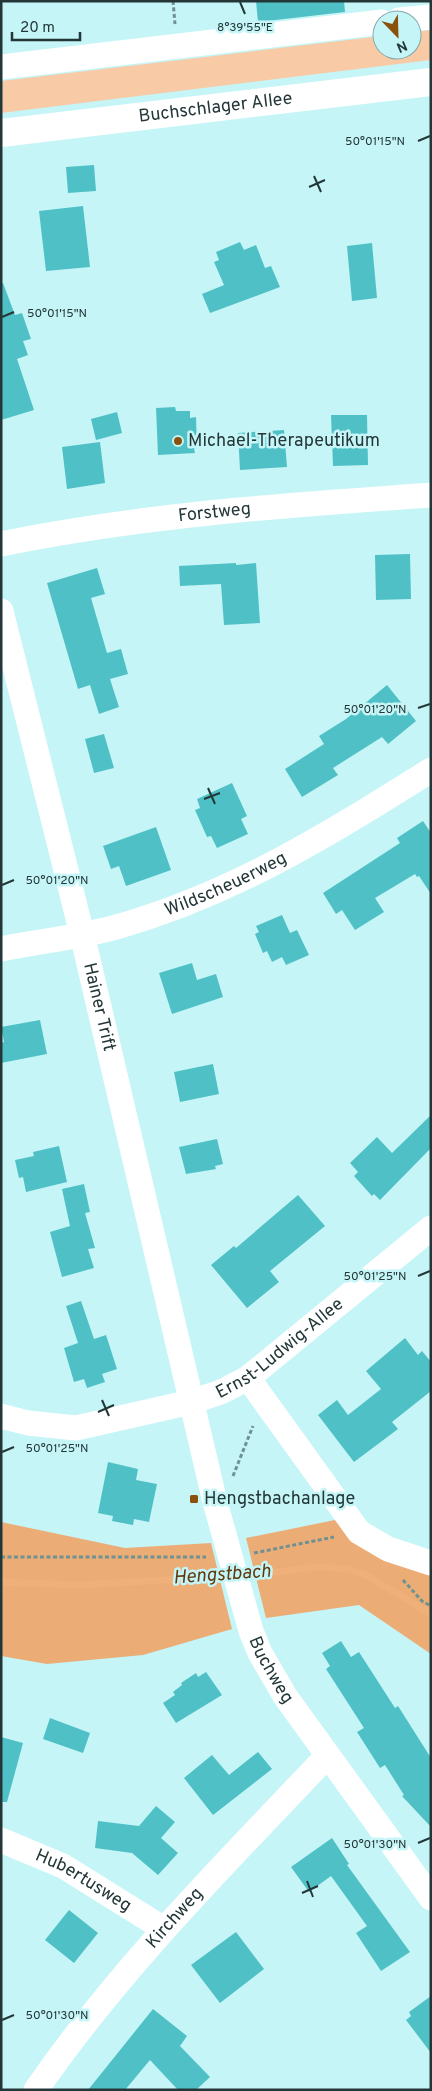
<svg xmlns="http://www.w3.org/2000/svg" width="432" height="2091" font-family="Overpass,sans-serif">
	<style>
		.green { fill: #f8cba6 }
		.forest { fill: #ebac75 }
		.lines { fill: none; stroke-linecap: round; stroke-linejoin: round }
		.stream { stroke: #efb079; stroke-width: 7 }
		.building { fill: #4fc1c6 }
		.path { stroke: #709192; stroke-width: 3; stroke-dasharray: 4 2.5; stroke-linecap: butt }
		.minor { stroke: #fff; stroke-width: 25 }
		.secondary { stroke: #fff; stroke-width: 28 }
		.ticks { fill: none; stroke: #243738; stroke-width: 2 }
		.poi-dot { fill: #8c500d; stroke: #c5f5f7; stroke-width: 2 }
		.labels { text-anchor: middle; dominant-baseline: central; stroke-width: 5; stroke-linejoin: round; paint-order: stroke }
		.street-label { font-size: 18px; fill: #243738; stroke: #c5f5f7 }
		.poi-label { font-size: 18px; fill: #243738; stroke: #c5f5f7; text-anchor: start }
		.water-label { font-size: 19px; font-style: italic; fill: #61380d; stroke: #c5f5f7 }
		.ticks-label { font-size: 12px; text-anchor: middle; fill: #243738; stroke: #c5f5f7; stroke-width: 5; stroke-linejoin: round; paint-order: stroke }
	</style>
	<rect width="100%" height="100%" fill="#c5f5f7"/>
	<path class="green" d="M431 30V60L1 113V81L382 36V50H412V32Z"/>
	<path class="forest" d="M335 1520 422 1572 431 1575V1654L359 1605 266 1618 246 1538Z
		M1 1522 125 1548 211 1543 232 1629 143 1655 47 1664 1 1656Z"/>
	<g class="lines">
		<path class="stream" d="M1 1582 79 1585 251 1575 316 1567 348 1569 366 1575 431 1614"/>
	</g>
	<path class="building" d="M256 1H344L345 12 258 22Z
		M94 165 96 191 68 193 66 167Z
		M83 206 90 267 46 271 39 211Z
		M240 242 244 250 256 245 265 268 271 266 280 287 210 313 202 294 224 285 214 262 219 260 216 252Z
		M372 243 377 298 352 301 347 246Z
		M3 283 15 315 22 313 31 339 23 341 28 355 17 359 34 410 1 420V284Z
		M175 407 176 411H190V418L196 417 197 448 194 449 195 453 158 455 156 408Z
		M117 412 122 433 96 440 91 419Z
		M331 415H367L368 465 333 466Z
		M284 430 287 467 240 470 238 433Z
		M100 442 105 483 67 489 62 447Z
		M410 554 411 599 376 600 375 555Z
		M236 563V565L256 563 260 623 224 625 221 584 180 586 179 566Z
		M97 568 105 594 91 598 107 653 121 649 128 674 110 679 119 707 99 714 90 685 78 689 47 583Z
		M387 685 416 721 388 744 382 737 333 768 338 775 302 797 285 769 324 744 319 736 346 719Z
		M104 734 114 768 94 773 85 739Z
		M232 783 247 816 241 819 248 834 217 848 211 836 207 837 195 810 200 808 197 799Z
		M423 821 431 833V894L419 876 417 877 415 874 375 898 384 912 355 930 342 910 336 914 323 893 400 843 397 838Z
		M156 827 171 870 126 886 119 866 111 869 103 846Z
		M282 915 290 933 297 930 309 955 286 965 282 957 272 962 267 951 263 953 255 934 259 932 256 926Z
		M192 963 197 980 216 974 223 997 172 1014 159 973Z
		M40 1020 47 1054 1 1063V1043L4 1042 1 1027Z
		M213 1064 219 1094 180 1102 174 1072Z
		M431 1115V1148L380 1200 374 1194 372 1196 354 1176 358 1172 350 1163 377 1137 392 1153Z
		M217 1139 223 1164 215 1166 216 1169 186 1174 179 1147Z
		M59 1146 67 1182 26 1192 23 1177 19 1178 15 1160 34 1156 33 1152Z
		M84 1184 90 1212 85 1213 95 1248 88 1249 94 1268 62 1277 50 1232 70 1226 62 1189Z
		M298 1195 325 1226 270 1271 279 1282 247 1308 211 1265 234 1246 236 1248Z
		M81 1301 94 1339 106 1335 117 1369 102 1374 105 1382 87 1388 84 1379 74 1382 64 1348 78 1343 66 1306Z
		M405 1338 418 1355 422 1351 431 1362V1391L392 1422 398 1429 354 1462 318 1415 337 1400 348 1415 381 1389 366 1371Z
		M108 1462 138 1469 136 1480 157 1484 149 1522 134 1519 133 1525 112 1521 113 1516 98 1513Z
		M341 1641 351 1657 359 1652 395 1708 398 1706 431 1758V1827L402 1796 404 1795 385 1765 380 1768 357 1732 364 1728 326 1669 330 1666 322 1653Z
		M206 1672 222 1695 176 1723 163 1703 175 1695 173 1692 182 1685 181 1683 196 1673 198 1677Z
		M50 1718 90 1733 83 1753 43 1739Z
		M1 1737 23 1743 7 1802H1Z
		M258 1752 272 1769 213 1815 184 1778 212 1755 229 1775Z
		M156 1806 175 1822 161 1838 178 1853 158 1875 132 1853 95 1848 98 1821 139 1826Z
		M332 1838 349 1864 347 1865 410 1952 381 1971 356 1933 367 1926 331 1876 309 1892 291 1867Z
		M69 1910 98 1933 74 1963 45 1940Z
		M236 1932 264 1969 220 2003 191 1965Z
		M431 1996V2053L406 2020 411 2016 409 2012Z
		M153 2009 187 2036 180 2046 210 2077 196 2090H178L150 2060 125 2090H88Z"/>
	<g class="lines">
		<path class="path" d="M173 1 175 24
			M233 1476 253 1426
			M254 1553 334 1537
			M1 1557H206
			M403 1580 422 1601 431 1606"/>
		<g class="minor">
			<path d="M399 20 431 17"/>
			<path d="M1 67 382 22"/>
			<path id="s1" d="M1 544C142 515 287 505 431 495"/>
			<path id="s2" d="M1 611 82 934 215 1502 251 1631 260 1653 285 1696 431 1898"/>
			<path id="s3" d="M1 949C41 941 82 937 120 926 237 892 329 834 431 770"/>
			<path d="M248 1378 359 1532 388 1549 431 1563"/>
			<path id="s4" d="M1 1416 28 1423 76 1428 191 1402 221 1392 248 1378 431 1228"/>
			<path id="s5" d="M1 1840 63 1866 164 1929"/>
			<path id="s6" d="M36 2090C120 1968 226 1863 327 1756"/>
		</g>
		<path class="secondary" id="s7" d="M1 133 431 82"/>
	</g>
	<path class="ticks" d="M240 2 245 14M418 141 430 136M314 176 321 192M309 187 325 180M2 317 14 312M418 708 430 704M208 788 215 804M204 799 220 793M2 885 14 880M418 1276 430 1271M102 1400 109 1416M98 1412 114 1405M2 1452 14 1447M418 1843 430 1838M307 1881 313 1897M302 1893 318 1886M2 2020 14 2015"/>
	<g class="poi-dot">
		<circle cx="178" cy="441" r="5"/>
		<rect x="189" y="1494" width="10" height="10" rx="2.5"/>
	</g>
	<g class="labels">
		<g class="street-label">
			<text stroke="none"><textPath href="#s7" startOffset="216">Buchschlager Allee</textPath></text>
			<text stroke="none"><textPath href="#s1" startOffset="216">Forstweg</textPath></text>
			<text stroke="none"><textPath href="#s3" startOffset="235">Wildscheuerweg</textPath></text>
			<text stroke="none"><textPath href="#s2" startOffset="408">Hainer Trift</textPath></text>
			<text stroke="none"><textPath href="#s4" startOffset="299">Ernst-Ludwig-Allee</textPath></text>
			<text stroke="none"><textPath href="#s2" startOffset="1094">Buchweg</textPath></text>
			<text stroke="none"><textPath href="#s5" startOffset="92">Hubertusweg</textPath></text>
			<text stroke="none"><textPath href="#s6" startOffset="221">Kirchweg</textPath></text>
		</g>
		<g class="poi-label">
			<text x="188" y="441">Michael-Therapeutikum</text>
			<text x="204" y="1499">Hengstbachanlage</text>
		</g>
		<g class="water-label">
			<text transform="translate(222 1575) rotate(-4)">Hengstbach</text>
		</g>
	</g>
	<g class="ticks-label">
		<text x="245" y="31">8°39'55"E</text>
		<text x="375" y="145">50°01'15"N</text>
		<text x="57" y="317">50°01'15"N</text>
		<text x="375" y="713">50°01'20"N</text>
		<text x="57" y="884">50°01'20"N</text>
		<text x="375" y="1280">50°01'25"N</text>
		<text x="57" y="1452">50°01'25"N</text>
		<text x="375" y="1848">50°01'30"N</text>
		<text x="57" y="2019">50°01'30"N</text>
	</g>
	<rect width="432" height="2091" fill="none" stroke="#243738" stroke-width="5"/>
	<g transform="translate(397 35) rotate(157)"><circle r="24" fill="#c5f5f7" stroke="#85a9ab"/>
	<path d="M0-4L9 19L0 12L-9 19Z" fill="#8c500d"/>
	<text y="-8" font-size="14" font-weight="bold" text-anchor="middle" fill="#243738">N</text>
	</g>
	<path d="M12 32v8h68v-8" fill="none" stroke="#243738" stroke-width="2.5"/>
	<text x="20" y="32" font-size="15" fill="#243738" stroke="#c5f5f7" stroke-width="4" paint-order="stroke">20 m</text>
</svg>
